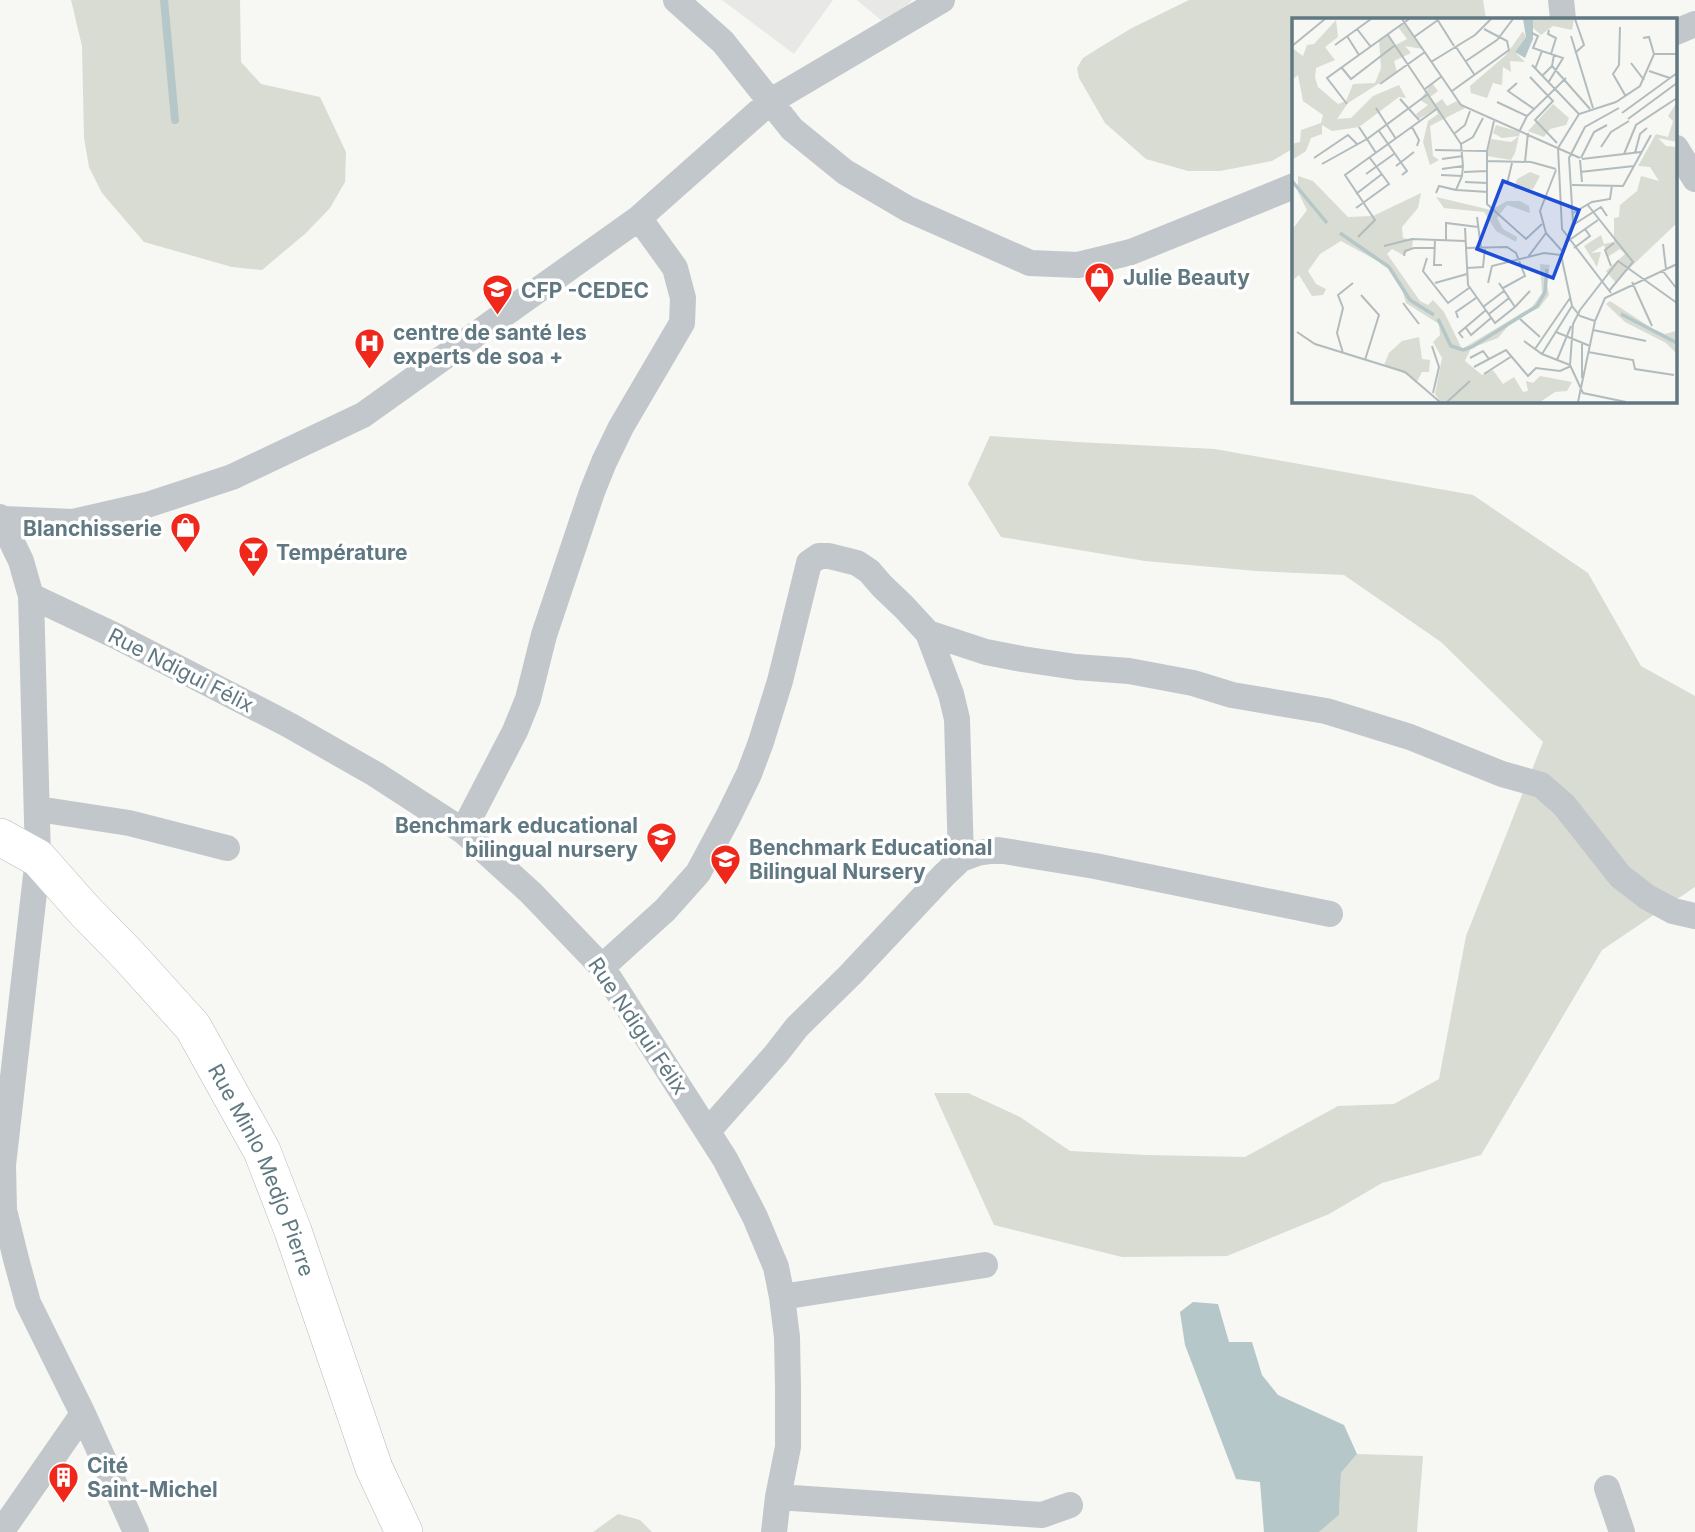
<svg xmlns="http://www.w3.org/2000/svg" width="1695" height="1532" font-family="Inter,sans-serif">
	<style>
		.built { fill: #e8e8e7 }
		.green { fill: #d8dcd2 }
		.water { fill: #b5c7c9 }
		.lines { fill: none; stroke-linecap: round; stroke-linejoin: round }
		.stream { stroke: #b5c7c9; stroke-width: 8 }
		.secondary-casing { stroke: #b1babd; stroke-width: 38 }
		.street { stroke: #c1c7ca; stroke-width: 26 }
		.secondary { stroke: #fff; stroke-width: 37 }
		.labels { text-anchor: middle; dominant-baseline: central; stroke-width: 7; stroke-linejoin: round; paint-order: stroke }
		.poi-label { font-size: 21px; font-weight: bold; fill: #607881; stroke: #fff; text-anchor: start }
		.street-label { font-size: 21px; fill: #607881; stroke: #fff }
		.inset-river { fill: none; stroke: #b5c7c9; stroke-width: 3.5 }
		.inset-road { fill: none; stroke: #b2bcbe; stroke-width: 2 }
		.view { fill: #1d4ed8; fill-opacity: 0.15; stroke: #1d4ed8; stroke-width: 3.5 }
		.inset-edge { fill: none; stroke: #607881; stroke-width: 3.5 }
	</style>
	<rect width="100%" height="100%" fill="#f7f7f3"/>
	<path class="built" d="M722 0H833L794 54Z
		M857 0H912L889 27Z"/>
	<path class="green" d="M71 0H240L241 62 261 84 320 97 346 152 345 182 330 208 306 233 262 270 232 267 144 242 102 193 89 167 84 138 82 46Z
		M1189 0H1483L1486 19H1294V148L1272 161 1220 171H1188L1146 159 1105 123 1079 78 1077 68 1083 58 1102 46 1132 28Z
		M990 436 1077 442 1215 449 1473 495 1588 573 1641 666 1695 696V887L1602 950 1481 1155 1382 1183 1329 1214 1227 1256 1122 1257 994 1225 934 1093H968L1020 1117 1070 1151 1147 1155 1245 1157 1338 1106 1394 1104 1439 1079 1466 936 1543 742 1441 642 1344 575 1256 571 1145 561 1001 537 968 484Z
		M1357 1454 1423 1456 1417 1532H1319L1339 1515 1341 1473Z
		M618 1514 640 1520 652 1532H593Z"/>
	<path class="water" d="M1193 1302 1218 1304 1229 1342H1252L1262 1375 1278 1395 1344 1425 1357 1454 1341 1473 1339 1515 1319 1532H1264L1260 1482 1236 1479 1185 1345 1180 1312Z"/>
	<g class="lines">
		<path class="stream" d="M164 0 175 120"/>
		<defs>
			<g id="secondary">
				<path id="s1" d="M0 837 38 858 85 911 128 955 193 1027 262 1151 293 1231 374 1468 404 1532"/>
			</g>
		</defs>
		<use href="#secondary" class="secondary-casing"/>
		<path class="street" d="M676 0 723 42 792 129 845 172 908 209 1030 263 1078 265 1131 252 1294 186
			M1561 0 1563 19
			M1676 32 1695 24
			M1676 148 1695 179
			M0 517 21 561 31 596 38 858 3 1165 4 1210 16 1259 28 1303 83 1414 136 1532
			M3 519 73 522 147 505 232 477 363 415 639 218 771 101 942 0
			M31 596 118 637 289 725 375 774 463 831 531 893 602 967 725 1159 755 1217 776 1267 782 1297 787 1337 788 1388V1447L778 1497 774 1532
			M928 633 986 652 1022 659 1076 667 1129 671 1193 683 1232 695 1326 711 1410 737 1502 774 1541 785 1564 805 1620 876 1647 897 1673 911 1695 916
			M38 809 129 823 227 848
			M463 831 515 731 528 699 544 635 592 492 604 462 621 427 682 323 683 298 675 268 639 218
			M602 967 665 910 698 873 728 817 749 774 761 742 780 681 809 563 819 556H829L857 563 869 571 882 586 904 607 928 633 951 694 957 719 961 859
			M708 1131 776 1054 797 1027 850 975 944 875 961 859 977 853 998 850 1095 866 1330 914
			M782 1297 985 1265
			M1607 1488 1622 1532
			M778 1497 1042 1515 1070 1505
			M1 1532 83 1414"/>
		<use href="#secondary" class="secondary"/>
	</g>
	<defs>
		<symbol id="shop-pin" viewBox="-11 -11 22 30"><path d="M0 17L-7.5 6A9.5 9.5 0 1 1 7.5 6Z" fill="#f0271b" stroke="#fff"/><path d="M-5-2.5h2.3a2.7 3.5 0 0 1 5.4 0H5L5.5 6h-11ZM-1.5-2.5h3a1.5 2.3 0 0 0-3 0Z" fill="#fff"/></symbol>
		<symbol id="school-pin" viewBox="-11 -11 22 30"><path d="M0 17L-7.5 6A9.5 9.5 0 1 1 7.5 6Z" fill="#f0271b" stroke="#fff"/><path d="M0-5L7-2L0 1L-7-2ZM-4 1L0 2.5L4 1V4Q0 6-4 4Z" fill="#fff"/></symbol>
		<symbol id="hospital-pin" viewBox="-11 -11 22 30"><path d="M0 17L-7.5 6A9.5 9.5 0 1 1 7.5 6Z" fill="#f0271b" stroke="#fff"/><path d="M-5-5h3v3.5h4V-5h3V5h-3V1.5h-4V5h-3Z" fill="#fff"/></symbol>
		<symbol id="bar-pin" viewBox="-11 -11 22 30"><path d="M0 17L-7.5 6A9.5 9.5 0 1 1 7.5 6Z" fill="#f0271b" stroke="#fff"/><path d="M-6-5H6L.8 .8V4.5H3.5V6h-7V4.5H-.8V.8Z" fill="#fff"/></symbol>
		<symbol id="building-pin" viewBox="-11 -11 22 30"><path d="M0 17L-7.5 6A9.5 9.5 0 1 1 7.5 6Z" fill="#f0271b" stroke="#fff"/><path d="M-4-6H4V6H1V3H-1V6H-4ZM-2.5-4.3h1.7v1.8h-1.7ZM.8-4.3h1.7v1.8H.8ZM-2.5-1h1.7V.8h-1.7ZM.8-1h1.7V.8H.8Z" fill="#fff"/></symbol>
	</defs>
	<g fill-rule="evenodd">
		<use href="#shop-pin" x="1082" y="260" width="35" height="47"/>
		<use href="#school-pin" x="480" y="272" width="35" height="47"/>
		<use href="#hospital-pin" x="352" y="326" width="35" height="47"/>
		<use href="#shop-pin" x="168" y="510" width="35" height="47"/>
		<use href="#bar-pin" x="236" y="534" width="35" height="47"/>
		<use href="#school-pin" x="644" y="820" width="35" height="47"/>
		<use href="#school-pin" x="708" y="842" width="35" height="47"/>
		<use href="#building-pin" x="46" y="1460" width="35" height="47"/>
	</g>
	<g class="labels">
		<g class="poi-label">
			<text x="1123" y="277">Julie Beauty</text>
			<text x="521" y="290">CFP -CEDEC</text>
			<text x="393" y="332">centre de santé les<tspan x="393" dy="24">experts de soa +</tspan></text>
			<text x="162" y="528" text-anchor="end">Blanchisserie</text>
			<text x="276" y="552">Température</text>
			<text x="638" y="825" text-anchor="end">Benchmark educational<tspan x="638" dy="24">bilingual nursery</tspan></text>
			<text x="749" y="847">Benchmark Educational<tspan x="749" dy="24">Bilingual Nursery</tspan></text>
			<text x="87" y="1465">Cité<tspan x="87" dy="24">Saint-Michel</tspan></text>
		</g>
		<g class="street-label">
			<text transform="translate(181 670) rotate(27)">Rue Ndigui Félix</text>
			<text transform="translate(638 1026) rotate(56)">Rue Ndigui Félix</text>
			<text stroke="none"><textPath href="#s1" startOffset="432">Rue Minlo Medjo Pierre</textPath></text>
		</g>
	</g>
	<g transform="translate(1292 18)">
		<rect width="385" height="385" fill="#f7f7f3"/>
		<path d="M231 1H282L280 12 261 8 249 17 240 9 241 2ZM44 2 46 19 33 29 43 42 24 50 23 59 26 69 46 86 54 83 61 66 83 65 89 50 87 22 96 17 102 28 115 21 106 9 112 4 131 31 113 28 119 35 102 43 105 54 56 85 45 101 59 100 81 78 107 67 114 80 107 79 67 109 40 113 30 107V116L19 120 14 133 0 142V126L8 124 9 112 29 105 31 97 11 83 6 57 0 62V30L11 38 15 27 22 26ZM231 13 234 19 223 34 233 44 218 43 219 54 211 49 210 67 201 65 195 80 179 75 178 68 214 37ZM140 65 146 73 138 79 143 86 150 81 155 88 165 83 173 90 138 108 141 138 147 142 138 147 131 124 136 103 146 96 144 91 127 101 124 96 136 87 128 82ZM385 84V124L366 120 374 128 385 129V205L323 264 314 253 333 236 328 231 317 238V244L312 227 299 235 309 234 305 249 292 228 309 217 312 226 322 224V200L327 199 328 187 345 173 349 158 367 163 358 149 346 148 364 116 376 119 381 103 376 98ZM261 86 277 100 274 107 258 111 252 119 236 113ZM204 107 228 114 223 135 219 142 195 138 199 121 219 124 227 118 210 120 201 115ZM238 154 248 158 241 171H222L225 161ZM6 158 21 163 56 199 81 198 129 175 126 190 110 209 111 220 121 222 120 230 111 237 100 231 95 236 128 283 136 287 141 282 152 294 170 331 240 289 250 275 248 246 258 247 254 263 257 277 247 290 221 302 206 320 179 330 173 343 190 357 201 352 211 366 222 359 231 374 236 373 234 363 241 365 248 358 280 364 275 373 263 374 248 384H149L143 376 150 340 141 324 148 317 147 306 114 285 107 261 93 247 49 223 28 236 16 253 24 266 34 271 31 277 20 278 7 257 0 263V212L15 192 6 174ZM144 179 199 192 215 183H228L237 188 238 195 215 187 205 200 211 211 225 219 224 224 204 213 192 194 152 190ZM318 283 361 311 373 316 384 313 385 336 374 325 333 304 314 286ZM127 319 130 341 138 342 137 354H130L124 365 116 357 92 347 97 335 110 323Z" fill="#d8dcd2"/>
		<path d="M231 1 241 2V21L233 40 223 34 234 19Z" fill="#b5c7c9"/>
		<path class="inset-river" d="M0 163 35 205M48 215 97 249 118 282 142 297M329 296 385 325M146 301 159 328 171 332 180 329 245 288 253 274 255 251"/>
		<path class="inset-road" d="M110 1 169 87 288 140M145 1 162 28M328 9 327 47 321 56 333 77M65 11 79 29M257 12 256 16 264 20 259 36M240 15 246 18 241 30 250 33M96 17 169 126 171 148 150 151M55 18 67 37M279 18 301 90M122 19 146 2M351 20 357 19 362 36M43 27 79 1M0 28 33 1M164 29 182 56M283 35 292 27 283 1M174 43 205 22 221 1M139 44 183 17 199 1M339 45 352 62M240 47 287 96M260 48 298 91M50 50 59 61 102 28M243 51 250 33 271 40 256 65M357 53 378 60M250 58 260 48 262 37M238 59 261 83 243 102 265 125M225 65 216 73 242 91M88 66 133 34M133 71 150 58M160 73 217 32 215 23 192 11M108 81 127 102M205 84 235 98M55 86 35 60 117 1M84 90 104 121M330 95 385 55M336 101 385 65M202 103 195 133V186L234 221 250 206M67 109 75 121 136 76M120 109 127 122 125 128M228 112 235 98 274 60M87 113 115 153 110 157M163 115 173 107 178 93M169 126 181 119 191 100M309 129 319 114 337 103M143 132 194 133M343 135 348 116 355 110M332 136 344 107 385 80M22 140 56 117 66 127M289 140 302 114 315 107M150 141 171 138M290 141 349 134M288 142 290 164M195 143 239 144 264 151M233 144 236 115M30 146 75 121 84 135M104 148 122 134M264 152 248 193 254 215 270 233M172 154 195 153M288 154 342 148M74 156 102 136M149 157 170 158 171 148M173 164 195 165M215 166 220 145M280 167 331 168 359 117M165 172 196 174M144 175 147 168 164 172 170 158M64 176 90 156M295 186 341 244 317 273M64 190 97 166 78 140M281 195 300 184 318 181 320 167M185 199 189 230M281 207 309 189 315 198M173 210 176 267 203 305 223 289 207 265M66 219 83 202 53 157 146 90M143 222 142 247H150M154 222V205L186 209M276 223 306 202M371 226 374 251M92 228 120 221 173 223M173 230 215 229 224 235 233 258 211 270M282 230 298 218 293 211M112 238 113 233 122 230H142M236 239 254 215M135 240 131 253 156 285 177 270M319 248 313 232 322 225M175 250 191 249 193 230M370 252 385 271M340 264 360 308M143 265 175 256M196 265 200 248 252 235 269 237M319 275 270 211 266 130 287 96 324 84 348 68 362 36H385M69 277 87 297 73 342M111 285 127 306M191 289 212 273M223 289 238 273M197 296 217 280M166 300 164 294 184 280M228 301 248 319M303 303 288 298 280 288 269 237 281 204 277 140 293 109 327 90M174 310 179 317 199 300M301 312 354 323M5 314 23 326 113 354 148 384M264 314 298 328M171 320 167 315 194 292M232 323 250 336 278 347M290 326V360M140 328 147 349 141 375M243 331 278 280M296 334 341 342 343 351 382 357M51 335 45 315 51 290 46 277 61 265M250 336 280 288M178 340 191 333 197 341M265 342 279 308M182 349 214 332 236 358 244 350 268 353 279 348M192 356 220 338M155 384 178 363M286 384 303 303 313 280 385 246M334 384 291 375 278 347 281 306 288 292 326 243 385 285"/>
		<path class="view" d="M211 163 287 192 261 260 185 231Z"/>
		<rect width="385" height="385" class="inset-edge"/>
	</g>
</svg>
